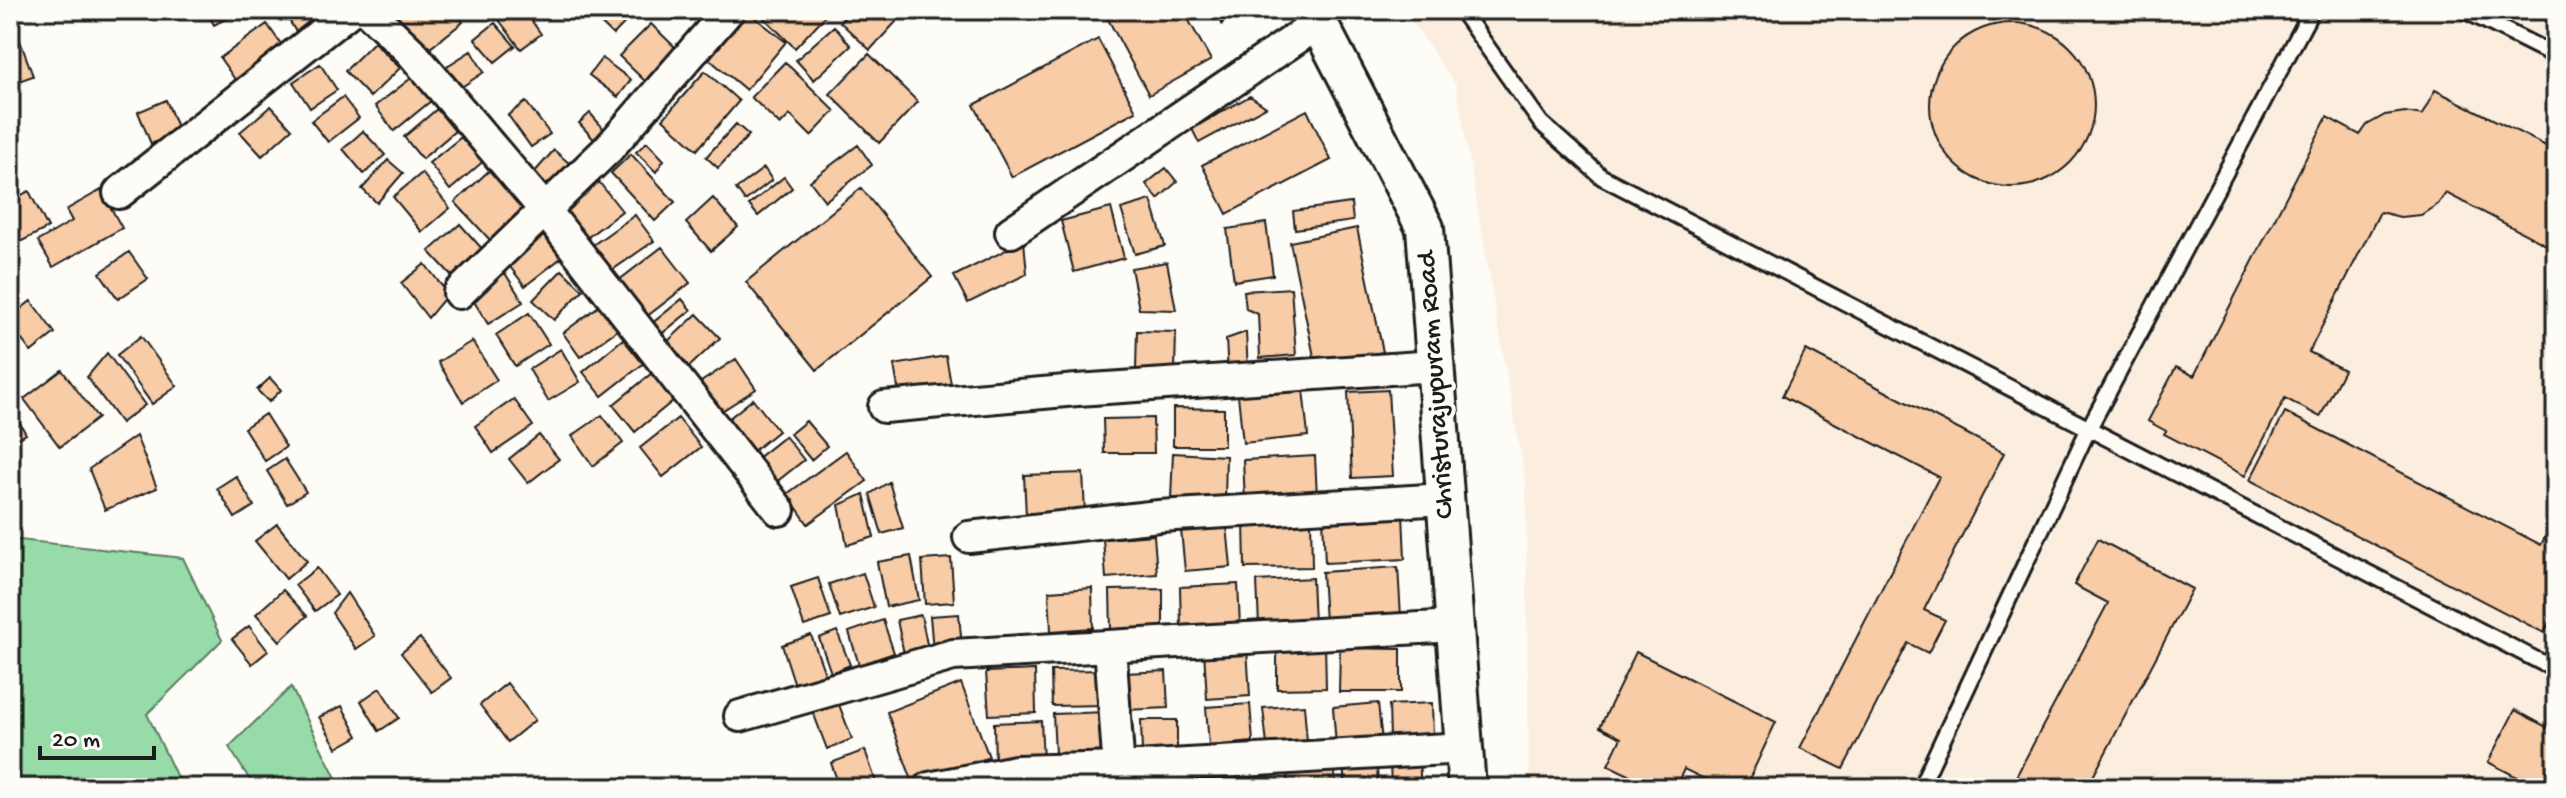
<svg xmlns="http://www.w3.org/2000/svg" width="2566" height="798" font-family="'Gochi Hand',sans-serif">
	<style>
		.built { fill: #fbeedf }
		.green { fill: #97dca8; stroke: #5a7c62; stroke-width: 2 }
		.building { fill: #f7cca6; stroke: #1c1c1c; stroke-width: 2 }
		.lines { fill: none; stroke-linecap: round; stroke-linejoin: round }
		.service-casing { stroke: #1c1c1c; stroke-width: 20 }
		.minor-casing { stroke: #1c1c1c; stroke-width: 36 }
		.tertiary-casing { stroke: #1c1c1c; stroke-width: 42 }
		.service { stroke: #fdfcf7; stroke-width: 14 }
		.minor { stroke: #fdfcf7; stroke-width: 30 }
		.tertiary { stroke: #fdfcf7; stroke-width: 36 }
		.labels { text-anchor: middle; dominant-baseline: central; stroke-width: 8; stroke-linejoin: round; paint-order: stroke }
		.street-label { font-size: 28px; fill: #1c1c1c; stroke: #fdfcf7 }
	</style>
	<rect width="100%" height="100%" fill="#fdfcf7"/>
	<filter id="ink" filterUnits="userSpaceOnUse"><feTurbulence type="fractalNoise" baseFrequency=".0125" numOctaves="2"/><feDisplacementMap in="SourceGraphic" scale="16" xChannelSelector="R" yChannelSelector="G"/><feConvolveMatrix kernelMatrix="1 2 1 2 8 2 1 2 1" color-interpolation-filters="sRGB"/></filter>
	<g filter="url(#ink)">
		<path class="built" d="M1404 10H2556V788H1529L1526 485 1456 85Z"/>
		<path class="green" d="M10 539 183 558 222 640 147 714 182 788H10Z
			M291 687 338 782 475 781 483 788H255L229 747Z"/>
		<path class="building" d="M206 10H243L214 25Z
			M283 10H340L299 37Z
			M403 10H453L463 22 425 52 396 16Z
			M512 10H524L541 34 521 49 499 20Z
			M587 10H637L613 35Z
			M756 10H822L826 15 795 48Z
			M851 10H907L870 50 840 22Z
			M1103 10H1183L1211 60 1149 95Z
			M1215 10H1248L1224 20 1222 24Z
			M748 12 786 42 746 90 709 59Z
			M1930 105a82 82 0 1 1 164 0a82 82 0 1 1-164 0Z
			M495 23 515 46 495 62 475 39Z
			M267 24 288 54 241 88 220 58Z
			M651 24 681 53 649 85 619 56Z
			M834 26 851 46 814 80 796 60Z
			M19 38 33 76 10 84V41Z
			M1098 39 1136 111 1012 177 974 105Z
			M374 42 400 68 370 97 345 71Z
			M471 51 484 72 457 90 444 68Z
			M869 54 918 102 879 143 830 94Z
			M602 58 631 80 618 97 589 75Z
			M785 62 835 111 811 136 790 115 780 125 751 97Z
			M320 64 337 90 310 108 293 82Z
			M705 71 739 101 697 150 663 119Z
			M414 76 432 100 394 131 375 106Z
			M2435 90 2556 151V250L2446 193 2438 204 2421 215 2400 217 2380 212 2309 352 2344 370 2320 417 2285 398 2245 476 2164 434 2166 431 2148 421 2176 367 2194 376 2327 117 2360 135 2367 125 2385 115 2405 112 2422 115Z
			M1250 96 1266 107 1199 143 1192 129Z
			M343 97 359 118 328 142 311 121Z
			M166 100 179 132 151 144 138 112Z
			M526 102 550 134 531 147 508 115Z
			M271 106 292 129 262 156 240 132Z
			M437 109 455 131 422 159 404 137Z
			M1307 110 1331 160 1227 214 1202 165Z
			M590 113 609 135 599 145 579 123Z
			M736 124 749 135 718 168 706 157Z
			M363 131 385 155 364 174 343 149Z
			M465 134 486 159 450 190 429 163Z
			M647 142 664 160 656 172 636 152Z
			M858 145 872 165 825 201 810 181Z
			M554 150 577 170 556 194 533 174Z
			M631 154 675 202 655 221 611 173Z
			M388 160 403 173 377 203 362 189Z
			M492 168 527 207 491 241 455 202Z
			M764 168 772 180 745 201 736 189Z
			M1166 168 1177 182 1158 199 1146 184Z
			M422 173 450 208 422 232 393 197Z
			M784 177 792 188 758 216 749 205Z
			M599 182 622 211 584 240 563 212Z
			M861 188 932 277 817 370 746 282Z
			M101 190 122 228 53 267 38 241 72 221 66 210Z
			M29 191 48 228 14 245 10 237V201Z
			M713 198 738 227 711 251 686 223Z
			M1151 200 1165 246 1135 254 1121 209Z
			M1351 203 1353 221 1295 229 1293 211Z
			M1111 208 1124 258 1074 272 1061 221Z
			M635 215 654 241 608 273 590 247Z
			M1266 223 1273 275 1234 281 1227 229Z
			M460 224 484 251 454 278 429 251Z
			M1357 228 1383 352 1316 366 1290 242Z
			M544 236 561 258 525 286 507 263Z
			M1024 241 1027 274 968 303 954 276Z
			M662 247 690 283 646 317 618 281Z
			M129 252 148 279 118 299 100 273Z
			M1167 262 1176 310 1139 309 1131 268Z
			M425 264 448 294 428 318 401 283Z
			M562 270 583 290 554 320 533 300Z
			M505 273 523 302 488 324 470 295Z
			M1291 288 1296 355 1260 358 1258 314 1246 309 1244 291Z
			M682 299 691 310 659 336 650 325Z
			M31 301 55 333 31 352 10 324V317Z
			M603 303 620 328 580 357 563 333Z
			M529 313 549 344 515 366 496 335Z
			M697 314 720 338 689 367 667 342Z
			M1137 331 1176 332 1175 370 1136 369Z
			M1246 332 1248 372 1228 374 1226 339Z
			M141 336 177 386 152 404 117 355Z
			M623 339 643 364 602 396 583 372Z
			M472 341 497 380 463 402 438 362Z
			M561 349 580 382 548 401 529 369Z
			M1806 350 2004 453 1924 610 1945 620 1928 653 1908 643 1843 769 1800 748 1939 477 1782 396Z
			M107 353 145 405 121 423 87 377Z
			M946 356 952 390 900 399 894 365Z
			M736 359 756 389 717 414 698 384Z
			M62 370 98 418 60 447 24 399Z
			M652 373 674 400 635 432 613 405Z
			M270 378 281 390 269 402 257 390Z
			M1303 389 1308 436 1243 443 1238 395Z
			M1388 390 1393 476 1352 478 1348 392Z
			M514 399 533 426 493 453 475 426Z
			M753 399 778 431 747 456 722 424Z
			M10 405 26 434 10 443Z
			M1173 408 1224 409V446H1173Z
			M2285 412 2541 545 2556 516V609L2544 633 2250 480Z
			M265 414 286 447 265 461 244 428Z
			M602 415 623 443 593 466 572 436Z
			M678 418 701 447 663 477 640 448Z
			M1153 418 1154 453H1104L1103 419Z
			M806 421 827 446 811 460 790 434Z
			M539 435 559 459 528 483 509 459Z
			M136 436 157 488 105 510 89 469Z
			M785 436 804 460 775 483 756 459Z
			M846 451 867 481 808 524 787 494Z
			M1173 453 1226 456 1225 501 1171 498Z
			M1315 456 1317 497 1245 501 1243 460Z
			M285 459 306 492 287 504 267 471Z
			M1083 473 1085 513 1026 516 1024 475Z
			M236 476 254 506 235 518 217 488Z
			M889 482 903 528 882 534 870 494Z
			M864 494 874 537 847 545 839 505Z
			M1403 514 1405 559 1325 563 1323 518Z
			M1311 519 1312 567 1245 568 1244 520Z
			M277 524 307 561 286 579 255 541Z
			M1227 526 1231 567 1185 571 1181 530Z
			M1154 535 1157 574 1106 578 1103 539Z
			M2098 539 2192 589 2087 788H2010L2108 603 2074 585Z
			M911 556 919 600 886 607 877 562Z
			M951 558 954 602 925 604 922 560Z
			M1398 567 1401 617 1325 622 1322 572Z
			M317 568 337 595 315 611 295 585Z
			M863 573 874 607 840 618 829 584Z
			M818 578 831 617 804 626 791 587Z
			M1312 578 1314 624 1259 626 1257 581Z
			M1238 584 1240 626 1181 629 1180 587Z
			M1092 588 1093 628 1051 631 1049 591Z
			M1163 589V631H1111L1110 590Z
			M283 590 307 616 280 641 256 614Z
			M347 593 375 636 356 649 332 613Z
			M959 614 962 648 933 651 930 616Z
			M921 615 928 649 904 654 897 620Z
			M883 620 894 653 859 665 849 632Z
			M249 626 268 651 252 664 232 639Z
			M837 631 850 665 831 673 819 638Z
			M811 635 825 674 795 685 782 645Z
			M420 638 451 678 432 692 401 653Z
			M1325 643 1326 688 1277 689V644Z
			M1340 648 1401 649V692H1339Z
			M1247 649 1250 696 1207 699 1204 651Z
			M1636 652 1776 722 1745 788H1723L1684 769 1675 788H1656L1608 765 1621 738 1600 727Z
			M1035 670 1036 713 989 715 986 672Z
			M1104 670 1105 705 1052 706 1051 671Z
			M1166 671 1168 708 1126 710 1125 673Z
			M507 683 535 720 508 742 480 705Z
			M961 683 989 757 914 786 887 712Z
			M380 688 399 718 379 731 361 701Z
			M838 702 852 739 827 749 813 712Z
			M1378 703 1382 742 1336 746 1333 707Z
			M1432 703 1433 736 1390 738 1389 705Z
			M1250 704 1253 742 1209 746 1206 707Z
			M1304 705 1307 742 1267 745 1263 708Z
			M342 706 358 736 337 748 319 717Z
			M2515 710 2556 732V788H2538L2488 762Z
			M1107 712 1108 751 1055 754 1053 714Z
			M1141 720H1177V754H1142Z
			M1041 721 1043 761 995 762 994 723Z
			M865 750 876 782 862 788H840L831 763Z
			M1419 761 1421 788H1391L1390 762Z
			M1377 765 1378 788H1344V766Z
			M1334 770 1335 788H1288L1287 774Z
			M2469 777 2490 788H2463Z
			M1193 779 1194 788H1144V780Z
			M683 780 687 788H665Z
			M1114 783 1115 788H1079V784Z
			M1050 784V788H1012Z"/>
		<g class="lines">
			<defs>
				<path id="service" d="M1461 10 1541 123 1602 177 2556 670
					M2464 10 2556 56
					M1920 788 2088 430 2312 10"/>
				<path id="minor" d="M367 10 411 52 545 210 779 510
					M119 193 351 10
					M1011 232 1319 23
					M459 293 609 148 729 10
					M884 407 1077 390 1435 366
					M969 537 1159 516 1445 499
					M1110 646 1120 786
					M740 716 953 655 1455 626
					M929 788 1016 771 1119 768 1464 748"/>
				<path id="tertiary" d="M1312 10 1425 228 1467 788"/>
			</defs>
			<use href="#service" class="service-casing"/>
			<use href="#minor" class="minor-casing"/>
			<use href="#tertiary" class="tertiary-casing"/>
			<use href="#service" class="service"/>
			<use href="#minor" class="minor"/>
			<use href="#tertiary" class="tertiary"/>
		</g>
	</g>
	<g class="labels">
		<g class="street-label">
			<text transform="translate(1437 385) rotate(-94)">Christurajupuram Road</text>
		</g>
	</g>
	<rect width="2566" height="798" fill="none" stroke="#fdfcf7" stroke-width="40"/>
	<rect x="20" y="20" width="2526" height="758" fill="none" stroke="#1c1c1c" stroke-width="3" filter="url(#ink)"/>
	<path d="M40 746v12h114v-12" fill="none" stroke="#1c1c1c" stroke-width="4"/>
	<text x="52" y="746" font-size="24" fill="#1c1c1c" stroke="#fdfcf7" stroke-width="6" paint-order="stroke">20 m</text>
</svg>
